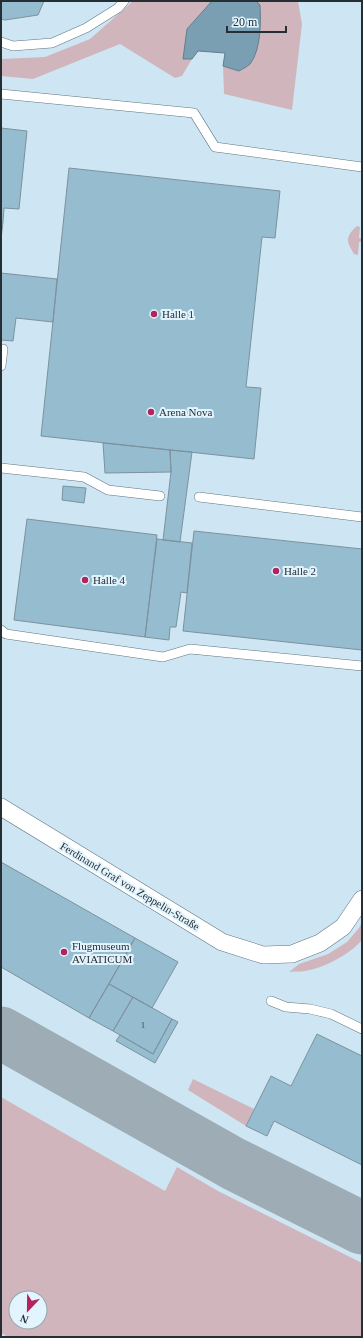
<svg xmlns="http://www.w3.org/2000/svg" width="363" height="1338" font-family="Georgia,serif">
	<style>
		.built { fill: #cee6f3; fill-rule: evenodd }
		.green { fill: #d0b6bc; fill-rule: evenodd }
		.water { fill: #7b9fb2; stroke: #617d8c }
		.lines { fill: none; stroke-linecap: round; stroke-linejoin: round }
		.taxiway { stroke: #9eacb5; stroke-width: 53 }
		.building { fill: #96bccf; stroke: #7c929d }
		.service-casing { stroke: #607580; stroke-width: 10 }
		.minor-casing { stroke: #607580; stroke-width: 18 }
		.service { stroke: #fff; stroke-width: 9 }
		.minor { stroke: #fff; stroke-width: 17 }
		.poi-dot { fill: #b1245e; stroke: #e2f4fe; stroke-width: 1.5 }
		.labels { text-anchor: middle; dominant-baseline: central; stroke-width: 4; stroke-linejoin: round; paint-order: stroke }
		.number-label { font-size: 9px; fill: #41525a }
		.poi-label { font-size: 11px; fill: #252e33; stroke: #e2f4fe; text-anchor: start }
		.street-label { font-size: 11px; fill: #252e33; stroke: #e2f4fe }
	</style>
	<rect width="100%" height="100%" fill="#e2f4fe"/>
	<path class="built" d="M1 1H362V1337H1ZM16 1298H40V1322H16Z"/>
	<path class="green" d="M133 1H212L187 29 183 59H192L182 76 175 78 120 44 33 79 1 76V59L45 57 90 39Z
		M256 1H298L302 24 292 110 224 94 223 66 239 71C242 69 247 67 250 64 261 50 261 22 260 5Z
		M357 226 360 227 359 238H362V242H359L358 255 354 254C346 241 345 237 357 226Z
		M362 922V940C349 955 324 968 305 971 299 972 294 971 289 972L299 964 328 954 347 942 359 928Z
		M193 1079 254 1109 246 1126 188 1090Z
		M1 1097 165 1191 177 1167 218 1191 362 1263V1337H8L1 1333ZM16 1298H40V1322H16Z"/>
	<path class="water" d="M212 1H256L260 5C261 22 261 50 250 64 247 67 242 69 239 71L223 66 225 53 198 51 192 59H183L187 29Z"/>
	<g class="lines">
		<path class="taxiway" d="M1 1033 234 1164 362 1228"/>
	</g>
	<path class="building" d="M1 1H44L38 15 5 20 1 19Z
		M1 128 27 131 19 209 4 208 3 222 1 221Z
		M69 168 280 191 275 238 262 237 246 387 261 388 254 459 41 436Z
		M1 221 3 222 1 239Z
		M1 273 57 279 53 322 16 318 13 341 1 340Z
		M103 443 170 450 171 472 105 473Z
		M170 450 192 452 180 542 163 540 171 472Z
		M63 486 86 488 84 503 62 500Z
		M27 519 157 535 145 637 14 620Z
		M194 531 362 549V650L183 631Z
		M157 539 192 543 187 593 181 592 176 627H170L169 640 145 637Z
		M1 862 135 938 89 1018 1 967Z
		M135 938 178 962 152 1008 109 984Z
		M109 984 133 997 113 1031 89 1018Z
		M133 997 172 1019 153 1054 113 1031Z
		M172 1019 178 1022 155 1063 116 1041 120 1035 153 1054Z
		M317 1034 362 1056V1165L274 1121 267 1136 246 1126 271 1076 291 1086Z"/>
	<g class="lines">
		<defs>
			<path id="service" d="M1 42 13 46 52 43 86 28 118 8 124 1
				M1 94 194 113 215 147 362 167
				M1 366 3 349
				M1 468 84 477 108 490 160 496
				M199 497 362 517
				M1 630 6 634 163 657 190 649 362 666
				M271 1001 286 1007 310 1009 331 1014 362 1029"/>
			<path id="minor" d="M1 807 222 942 263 955 292 954 320 943 343 927 362 899"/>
		</defs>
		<use href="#service" class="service-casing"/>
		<use href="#minor" class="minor-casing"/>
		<use href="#service" class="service"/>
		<use href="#minor" class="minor"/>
	</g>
	<g class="poi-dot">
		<circle cx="154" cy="314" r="4"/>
		<circle cx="151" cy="412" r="4"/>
		<circle cx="276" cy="571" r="4"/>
		<circle cx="85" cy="580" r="4"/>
		<circle cx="64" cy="952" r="4"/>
	</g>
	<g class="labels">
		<g class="number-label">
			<text x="143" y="1025">1</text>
		</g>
		<g class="poi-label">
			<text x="162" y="314">Halle 1</text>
			<text x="159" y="412">Arena Nova</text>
			<text x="284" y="571">Halle 2</text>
			<text x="93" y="580">Halle 4</text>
			<text x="72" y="946">Flugmuseum<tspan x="72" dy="13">AVIATICUM</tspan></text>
		</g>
		<g class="street-label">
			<text transform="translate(130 886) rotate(31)">Ferdinand Graf von Zeppelin-Straße</text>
		</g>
	</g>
	<rect width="363" height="1338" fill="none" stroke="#252e33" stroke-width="4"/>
	<g transform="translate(28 1310) rotate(202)"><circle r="19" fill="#e2f4fe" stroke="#96a5ad"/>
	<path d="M0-3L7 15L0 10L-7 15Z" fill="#b1245e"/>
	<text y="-6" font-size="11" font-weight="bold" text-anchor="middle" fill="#252e33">N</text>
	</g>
	<path d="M227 26v6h59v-6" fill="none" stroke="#252e33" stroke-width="2"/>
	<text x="233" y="26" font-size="12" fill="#252e33" stroke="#e2f4fe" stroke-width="3" paint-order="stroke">20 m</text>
</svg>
